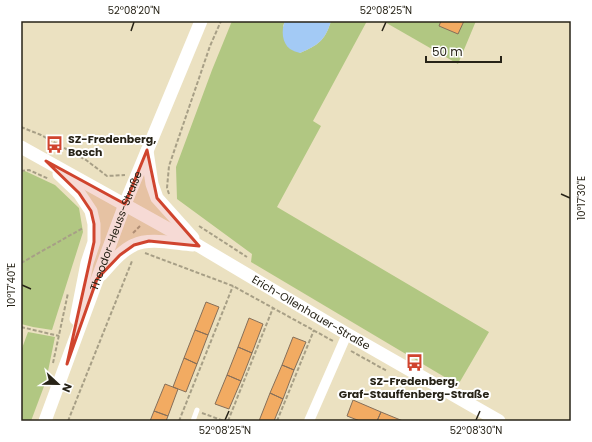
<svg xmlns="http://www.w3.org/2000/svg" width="592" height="442" font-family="Poppins,sans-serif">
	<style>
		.green { fill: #b1c782 }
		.water { fill: #a3caf5 }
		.building { fill: #f2ab62; stroke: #866f59 }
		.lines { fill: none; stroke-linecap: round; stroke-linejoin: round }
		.path { stroke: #a79f86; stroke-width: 2; stroke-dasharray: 4 2; stroke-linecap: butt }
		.service { stroke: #fff; stroke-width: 5 }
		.minor { stroke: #fff; stroke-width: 10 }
		.tertiary { stroke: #fff; stroke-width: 13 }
		.marked { fill: #d0442e; fill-opacity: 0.2; stroke: #d0442e; stroke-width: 3; stroke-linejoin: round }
		.ticks { fill: none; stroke: #272317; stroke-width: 1.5 }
		.labels { text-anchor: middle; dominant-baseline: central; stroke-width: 4; stroke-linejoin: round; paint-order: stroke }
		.poi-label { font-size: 11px; font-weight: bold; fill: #272317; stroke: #fff; text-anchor: start }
		.street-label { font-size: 11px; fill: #272317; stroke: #fff }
		.neatline { fill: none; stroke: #272317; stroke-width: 1.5 }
		.ticks-label { font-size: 10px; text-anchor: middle; fill: #272317 }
	</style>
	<rect width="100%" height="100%" fill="#ebe1c1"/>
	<path class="green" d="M232 21H285L283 26 300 53C318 45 325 41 331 21H367L313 121 321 126 277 207 489 332 458 385 251 262 252 254 177 199 176 167 212 70Z
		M383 21H476L458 64Z
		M25 171 55 185 79 208 83 232 52 330 33 327 21 324V172Z
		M28 332 55 337 46 381 31 421H21V351Z"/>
	<path class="water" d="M285 21H331C325 41 318 45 300 53 297 52 293 51 290 49 282 43 281 30 285 21Z"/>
	<path class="building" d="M441 21H464L458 34 439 26Z
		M206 302 219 307 208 335 195 330Z
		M249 318 263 324 252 353 238 347Z
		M195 330 208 335 197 364 184 358Z
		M293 337 306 342 294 370 282 365Z
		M238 347 252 353 241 381 227 375Z
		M184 358 197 364 186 392 173 387Z
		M282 365 294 370 283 399 270 393Z
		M227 375 241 381 229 409 215 404Z
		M165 384 178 389 168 416 154 411Z
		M270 393 283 399 274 421H259Z
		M353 400 381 412 377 421H360L347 416Z
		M154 411 168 416 166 421H150Z
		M381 412 403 421H377Z"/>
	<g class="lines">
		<path class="path" d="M21 127 41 135 86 160 107 176 125 175
			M21 171 29 170 49 179
			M169 194 167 188 169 166 210 46 221 21
			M199 226 247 257
			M133 233 140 226
			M145 253 233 286 333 341
			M21 263 83 228
			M21 327 59 336
			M351 351 387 371
			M53 363 68 293
			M202 413 224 421
			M68 421 132 261
			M179 421 233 286
			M228 421 273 308
			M277 421 314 330"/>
		<path class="service" d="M193 421 197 410"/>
		<path class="minor" d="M309 421 347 334"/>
		<g class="tertiary">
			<path id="s1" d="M21 147 199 246 347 334 499 421"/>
			<path d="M147 151 152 184 157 198 193 238"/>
			<path d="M59 174 79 193 91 211 94 224V242L87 263 76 319"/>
			<path d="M101 275C111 264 121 251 134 245 150 237 176 244 193 245"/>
			<path id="s2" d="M45 421 125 204 201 21"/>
		</g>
	</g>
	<path class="marked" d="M147 150 157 198 199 246 149 241 134 245 120 255 97 279 67 364 94 242V224L91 211 79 193 46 161 125 204Z"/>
	<path class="ticks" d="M131 31 134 22M382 31 386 22M561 194 570 198M22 285 31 289M225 420 229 411M476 420 480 411"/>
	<defs>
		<symbol id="bus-bare" viewBox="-9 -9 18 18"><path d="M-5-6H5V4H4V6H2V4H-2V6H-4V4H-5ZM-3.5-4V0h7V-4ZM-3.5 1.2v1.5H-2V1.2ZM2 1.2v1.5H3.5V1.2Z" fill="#d0442e" stroke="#fff" stroke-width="2.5" paint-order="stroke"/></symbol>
	</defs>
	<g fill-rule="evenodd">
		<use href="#bus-bare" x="42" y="132" width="25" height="25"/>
		<use href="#bus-bare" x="402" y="350" width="25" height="25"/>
	</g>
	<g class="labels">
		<g class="poi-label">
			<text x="68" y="139">SZ-Fredenberg,<tspan x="68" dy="13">Bosch</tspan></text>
			<text x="414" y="381" text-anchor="middle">SZ-Fredenberg,<tspan x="414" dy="13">Graf-Stauffenberg-Straße</tspan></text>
		</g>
		<g class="street-label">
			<text stroke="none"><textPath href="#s2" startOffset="203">Theodor-Heuss-Straße</textPath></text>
			<text stroke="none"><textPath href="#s1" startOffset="334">Erich-Ollenhauer-Straße</textPath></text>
		</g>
	</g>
	<rect width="592" height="442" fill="none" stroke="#ffffff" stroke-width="44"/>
	<g transform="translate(58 384) rotate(112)" stroke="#ffffff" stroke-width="3" paint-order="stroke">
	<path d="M0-3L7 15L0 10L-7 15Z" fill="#272317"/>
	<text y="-6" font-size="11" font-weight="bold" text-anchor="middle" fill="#272317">N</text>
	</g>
	<path d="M426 56v6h75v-6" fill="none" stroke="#272317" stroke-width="2"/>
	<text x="432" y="56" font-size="12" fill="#272317" stroke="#ffffff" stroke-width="3" paint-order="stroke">50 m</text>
	<rect x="22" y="22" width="548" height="398" class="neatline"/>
	<g class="ticks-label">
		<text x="134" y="14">52°08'20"N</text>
		<text x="386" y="14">52°08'25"N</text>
		<text transform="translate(581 198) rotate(-90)" y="4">10°17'30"E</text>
		<text transform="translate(11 285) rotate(-90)" y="4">10°17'40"E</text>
		<text x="225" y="434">52°08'25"N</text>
		<text x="476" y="434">52°08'30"N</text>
	</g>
</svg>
